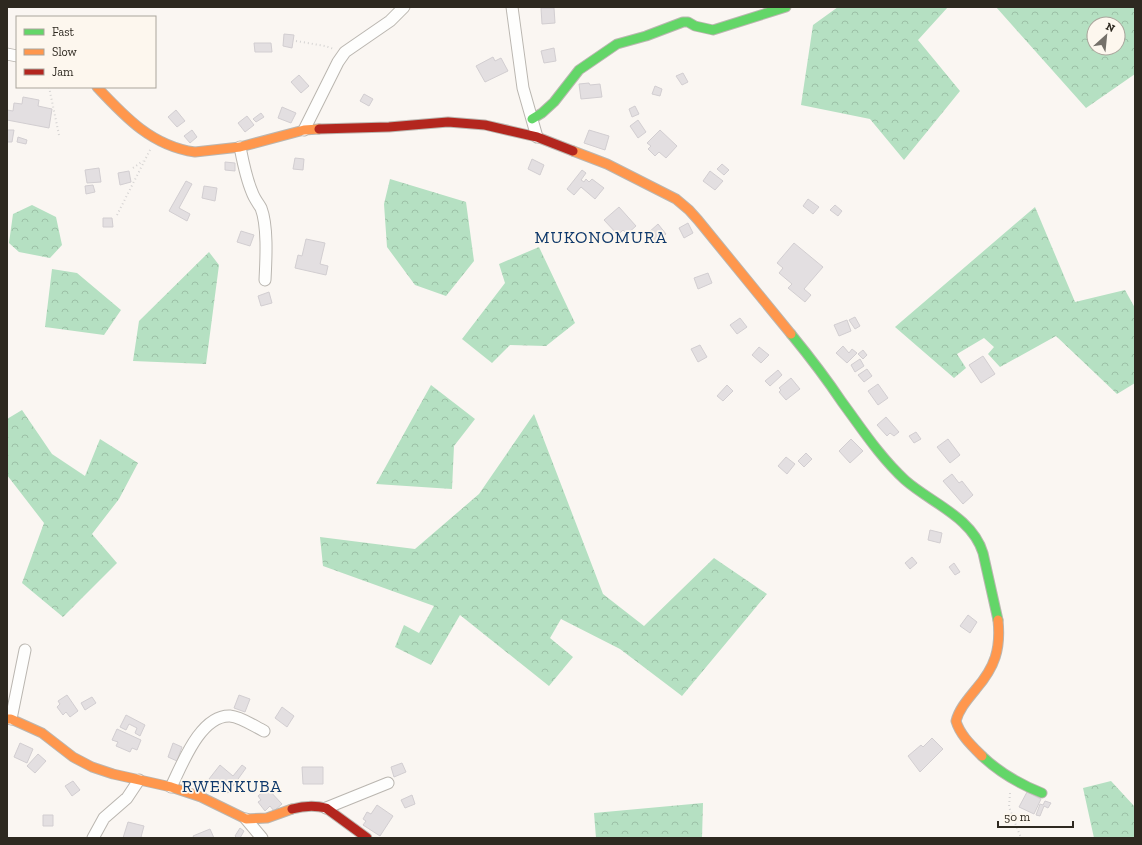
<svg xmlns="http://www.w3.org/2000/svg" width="1142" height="845" font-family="'Zilla Slab',serif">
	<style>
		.forest { fill: url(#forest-crowns); fill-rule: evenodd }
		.building { fill: #e3dfe1; stroke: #d2ced1 }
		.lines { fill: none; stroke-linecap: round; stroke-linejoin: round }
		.street-casing { stroke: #bab6b0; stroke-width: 13 }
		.fast-casing { stroke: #bab6b0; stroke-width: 11 }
		.slow-casing { stroke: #bab6b0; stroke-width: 11 }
		.jam-casing { stroke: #bab6b0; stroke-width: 11 }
		.path { stroke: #d6d4d3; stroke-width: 2; stroke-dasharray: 1 3; stroke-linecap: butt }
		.street { stroke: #fefefd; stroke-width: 11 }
		.fast { stroke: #63d668; stroke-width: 9 }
		.slow { stroke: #ff974d; stroke-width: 9 }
		.jam { stroke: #b3261e; stroke-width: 9 }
		.labels { text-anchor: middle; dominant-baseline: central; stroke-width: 3.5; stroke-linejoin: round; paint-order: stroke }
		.quarter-label { font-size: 17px; letter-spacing: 1px; fill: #0e386b; stroke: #fdf7ee }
	</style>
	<defs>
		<pattern id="forest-crowns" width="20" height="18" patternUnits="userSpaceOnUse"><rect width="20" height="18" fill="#b5e0c2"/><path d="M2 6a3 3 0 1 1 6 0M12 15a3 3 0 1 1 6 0" fill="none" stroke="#9cc0a6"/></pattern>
	</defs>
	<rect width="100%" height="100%" fill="#faf6f2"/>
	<path class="forest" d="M838 7H948L918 40 960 91 904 160 870 119 801 105 813 25Z
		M996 7H1135V74L1086 108ZM1094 24H1118V48H1094Z
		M390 179 466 202 474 261 446 296 415 285 387 247 384 204Z
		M32 205 56 217 62 245 50 258 19 252 9 243 13 214Z
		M1035 207 1075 302 1125 290 1135 308V383L1117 394 1056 336 1000 367 988 354 994 347 984 338 957 354 966 368 954 378 895 327Z
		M539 247 575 323 546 346 510 345 492 363 462 339 505 283 499 264Z
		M209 252 219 265 206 364 133 361 139 321Z
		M52 269 77 273 121 310 104 335 45 327Z
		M431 385 475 419 454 446 452 489 376 484Z
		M22 410 52 454 85 476 100 439 138 463 119 499 92 534 117 563 63 617 22 583 44 523 7 475V419Z
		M534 414 603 594 644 626 714 558 767 594 682 696 620 649 561 619 550 638 573 657 549 686 460 615 431 665 395 647 404 625 419 633 434 606 323 566 320 537 415 549 479 494Z
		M1111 781 1135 807V838H1094L1083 788Z
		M703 803 702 838H596L594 813Z"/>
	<path class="building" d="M541 8H554L555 23 542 24Z
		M284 34 294 35 292 48 283 46Z
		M254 43H271L272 52H255Z
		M554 48 556 61 544 63 541 51Z
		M493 57 495 61 501 58 508 71 485 82 476 66Z
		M683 73 688 82 682 85 676 76Z
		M299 75 309 86 301 93 291 82Z
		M589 83 590 85 600 84 602 97 581 99 579 84Z
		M655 86 662 89 660 96 652 94Z
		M364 94 373 99 369 106 360 101Z
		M23 97 39 100 38 106 52 109 49 128 7 120V110L13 111 14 103 22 104Z
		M635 106 639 114 632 117 629 109Z
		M282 107 296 113 291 123 278 118Z
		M176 110 185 121 177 127 168 117Z
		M261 113 264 117 256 122 253 119Z
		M247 116 254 125 245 132 238 123Z
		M638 120 646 132 638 138 630 126Z
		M7 130H14L12 142H7Z
		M192 130 197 137 190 143 184 136Z
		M589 130 609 136 605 150 584 143Z
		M660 130 677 146 666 158 659 152 655 156 648 149 651 146 647 143Z
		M18 137 27 140 26 144 17 142Z
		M295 158 304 159 303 170 293 169Z
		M532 159 544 165 540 175 528 169Z
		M225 162 235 163V171L225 170Z
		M722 164 729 170 724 175 717 169Z
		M99 168 101 182 87 183 85 170Z
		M582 170 586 173 581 180 584 182 586 179 589 182 592 179 604 188 595 199 581 187 574 195 567 189Z
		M129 171 131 182 120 185 118 173Z
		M710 171 723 181 715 190 703 181Z
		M186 181 192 184 179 208 190 214 187 221 169 211Z
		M93 185 95 192 86 194 85 186Z
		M204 186 217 188 215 201 202 198Z
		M808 199 819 207 813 214 803 206Z
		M835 205 842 211 838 216 830 210Z
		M619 207 636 226 627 234 623 230 618 235 604 220Z
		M103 218H112L113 227H103Z
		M688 223 693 233 684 238 679 228Z
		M658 224 666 234 656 243 648 233Z
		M241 231 254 235 250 246 237 242Z
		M306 239 325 243 320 264 328 266 326 275 295 268 298 255 302 256Z
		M794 243 823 267 804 289 811 295 805 302 788 288 792 284 779 273 783 268 777 263Z
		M708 273 712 283 698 289 694 278Z
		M269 292 272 303 261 306 258 296Z
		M855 317 860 326 855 329 849 320Z
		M740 318 747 327 737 334 730 325Z
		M847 320 851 331 839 336 834 325Z
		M700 345 707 357 698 362 691 349Z
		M843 346 849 353 852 349 857 353 847 363 836 353Z
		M759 347 769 355 761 363 752 355Z
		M863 350 867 355 863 359 858 354Z
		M983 356 995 374 981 383 969 365Z
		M860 359 864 366 855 372 851 365Z
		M867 369 872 376 864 382 858 375Z
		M778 370 782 375 770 386 765 381Z
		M791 378 800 389 786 400 779 392 781 390 779 388Z
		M878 384 888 398 878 405 868 391Z
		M727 385 733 391 723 401 717 396Z
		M886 417 899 432 894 436 890 433 887 436 877 425Z
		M916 432 921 439 914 443 909 436Z
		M851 439 863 451 850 463 839 451Z
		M948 439 960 455 950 463 937 447Z
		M806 453 812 459 804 467 798 461Z
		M786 457 795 464 787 474 778 466Z
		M952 474 959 483 962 481 973 495 963 504 943 481Z
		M930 530 942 533 940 543 928 540Z
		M912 557 917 563 910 569 905 563Z
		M954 563 960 572 955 575 949 567Z
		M968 615 977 622 970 633 960 626Z
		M67 695 78 711 70 717 66 712 63 715 57 707 60 704 58 701Z
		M239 695 250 699 245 712 234 708Z
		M92 697 96 703 85 710 81 703Z
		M282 707 294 716 287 727 275 718Z
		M126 715 145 725 140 736 135 733 137 728 129 724 126 730 120 727Z
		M117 729 141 740 137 750 132 748 130 752 116 746 118 742 112 740Z
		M932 738 943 749 920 772 908 756 921 745 923 747Z
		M20 743 33 749 27 763 14 757Z
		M173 743 182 747 177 761 168 757Z
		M38 754 46 761 35 773 27 766Z
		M402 763 406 772 394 777 391 767Z
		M220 765 233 776 242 765 246 768 228 793 209 779Z
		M302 767H323V784H303Z
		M73 781 80 790 72 796 65 786Z
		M267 788 282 804 274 811 270 806 265 811 258 802 261 800 258 796Z
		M1027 792 1041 799 1034 814 1019 807Z
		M412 795 415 804 405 808 401 800Z
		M1045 801 1051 803 1048 808 1044 806 1040 816 1036 815 1040 804 1043 805Z
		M377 805 393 816 380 836 363 825 366 821 363 819 367 812 371 814Z
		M43 815H53V826H43Z
		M128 822 144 826 141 837 145 838H123Z
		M240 828 244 831 240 838H237L235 836Z
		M210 829 214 838H194L193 836Z"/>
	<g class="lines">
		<defs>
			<path id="street" d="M512 7 523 88 537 137
				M7 54 17 56
				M304 130 338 62 345 52 390 21 404 7
				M240 147C243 162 246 178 252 192 254 198 258 203 261 208 268 226 266 260 265 280
				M11 719 25 650
				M171 787C182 765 200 715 230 716 241 717 254 726 264 731
				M326 808 388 783
				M246 819 262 838
				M93 838 104 818 127 798 139 780"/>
			<path id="fast" d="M532 119 542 113 554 102 579 70 617 44 646 36 683 22H688L695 26 713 30 786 7
				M791 334C809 356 826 378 842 402 862 429 880 457 905 480 931 503 972 517 983 553L998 620
				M982 756C1000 773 1019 784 1042 793"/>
			<path id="slow" d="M97 87C125 117 152 146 195 152L240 147 304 130 319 129
				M573 151 607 164 676 199 689 210 698 220 791 334
				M7 719H11L42 733 73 757 92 767 113 774 171 787 201 797 246 819 267 818 292 809
				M982 756C972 746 960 735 956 721 959 709 968 699 976 689 995 667 1001 649 998 620"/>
			<path id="jam" d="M319 129 389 127 448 122 485 125 537 137 573 151
				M292 809C303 806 314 805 326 808L367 838"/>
		</defs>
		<use href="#street" class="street-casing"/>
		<use href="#fast" class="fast-casing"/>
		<use href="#slow" class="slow-casing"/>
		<use href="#jam" class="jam-casing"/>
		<path class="path" d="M296 41 325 46 334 49
			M49 87 59 135
			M133 168 143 161
			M117 215 151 148
			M1010 793 1009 807 1021 838"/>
		<use href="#street" class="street"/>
		<use href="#fast" class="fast"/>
		<use href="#slow" class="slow"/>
		<use href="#jam" class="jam"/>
	</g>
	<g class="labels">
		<g class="quarter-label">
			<text x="601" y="237">MUKONOMURA</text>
			<text x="232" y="786">RWENKUBA</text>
		</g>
	</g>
	<rect width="1142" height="845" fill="none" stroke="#2e2920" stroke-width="16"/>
	<rect x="16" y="16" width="140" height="72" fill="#fdf7ee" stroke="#aaa59c"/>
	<rect x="24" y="29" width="20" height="6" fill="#63d668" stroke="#aaa59c"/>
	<text x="52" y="36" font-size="12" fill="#2e2920">Fast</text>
	<rect x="24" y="49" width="20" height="6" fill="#ff974d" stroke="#aaa59c"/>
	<text x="52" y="56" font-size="12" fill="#2e2920">Slow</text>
	<rect x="24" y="69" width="20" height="6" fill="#b3261e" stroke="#aaa59c"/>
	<text x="52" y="76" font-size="12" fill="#2e2920">Jam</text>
	<g transform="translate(1106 36) rotate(27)"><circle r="19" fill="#fdf7ee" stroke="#aaa59c"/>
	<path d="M0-3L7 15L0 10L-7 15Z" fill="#75716a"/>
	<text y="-6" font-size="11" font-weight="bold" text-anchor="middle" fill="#2e2920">N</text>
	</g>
	<path d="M998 821v6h75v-6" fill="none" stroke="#2e2920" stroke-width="2"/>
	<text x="1004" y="821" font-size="12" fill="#2e2920" stroke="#fdf7ee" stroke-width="3" paint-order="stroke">50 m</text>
</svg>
